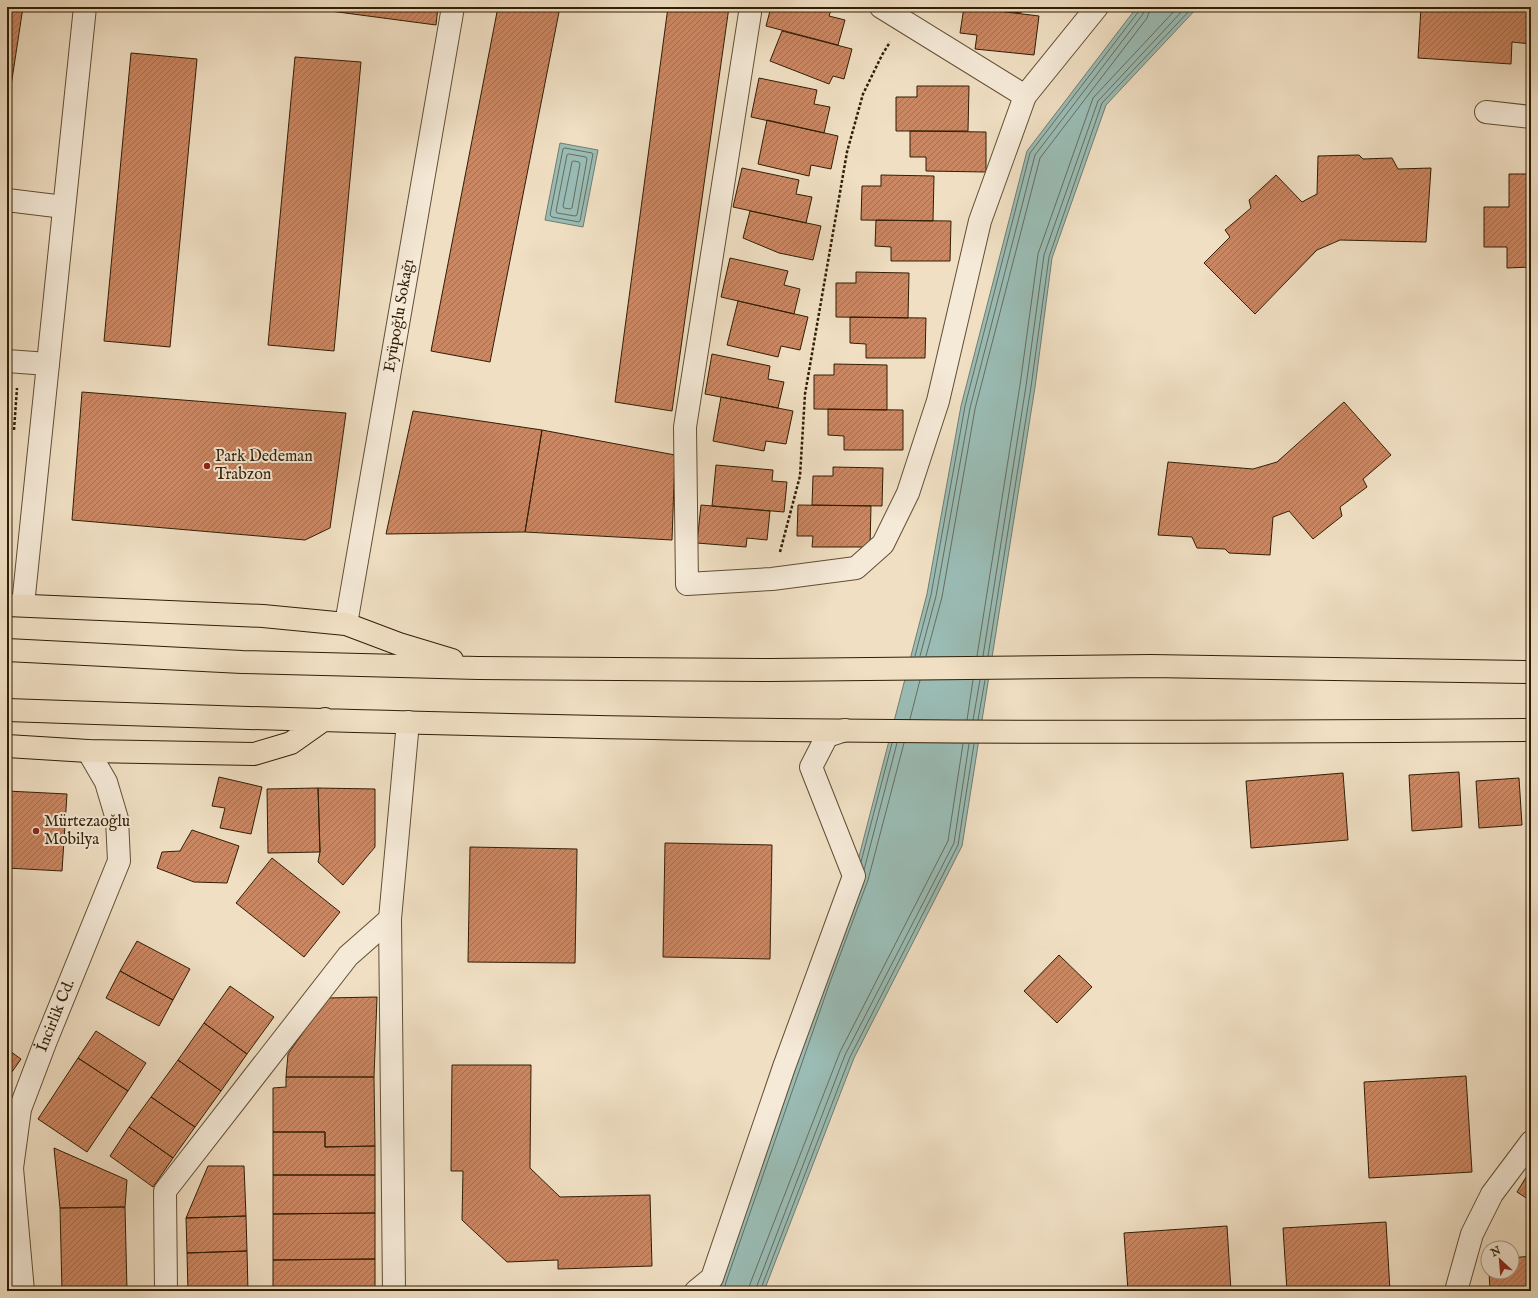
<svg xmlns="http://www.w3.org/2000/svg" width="1538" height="1298" font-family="'IM FELL English',serif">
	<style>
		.water { fill: #9abcb5; stroke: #707d6f }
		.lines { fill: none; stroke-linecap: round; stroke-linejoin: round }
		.shore { stroke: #666d5d; stroke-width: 1 }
		.building { fill: url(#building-hatch); stroke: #311e05 }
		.minor-casing { stroke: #614e34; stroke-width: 24 }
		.highway-casing { stroke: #311e05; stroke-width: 24 }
		.path { stroke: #311e05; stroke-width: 2.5; stroke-dasharray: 3 2; stroke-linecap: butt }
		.minor { stroke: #f5ead8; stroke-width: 22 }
		.highway { stroke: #f0dfc3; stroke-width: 22 }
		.poi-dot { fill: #8f2418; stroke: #f5ead8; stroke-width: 1.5 }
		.labels { text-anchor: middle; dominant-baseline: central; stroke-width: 4; stroke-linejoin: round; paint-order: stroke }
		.street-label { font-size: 16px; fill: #311e05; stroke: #f5ead8 }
		.poi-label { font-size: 16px; fill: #311e05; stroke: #f5ead8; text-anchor: start }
	</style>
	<defs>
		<pattern id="building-hatch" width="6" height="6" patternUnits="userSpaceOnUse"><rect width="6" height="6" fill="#ca8763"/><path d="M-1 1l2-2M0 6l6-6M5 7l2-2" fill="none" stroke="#a56e50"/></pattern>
	</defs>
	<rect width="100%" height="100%" fill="#f0dfc3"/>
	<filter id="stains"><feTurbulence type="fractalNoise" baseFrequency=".005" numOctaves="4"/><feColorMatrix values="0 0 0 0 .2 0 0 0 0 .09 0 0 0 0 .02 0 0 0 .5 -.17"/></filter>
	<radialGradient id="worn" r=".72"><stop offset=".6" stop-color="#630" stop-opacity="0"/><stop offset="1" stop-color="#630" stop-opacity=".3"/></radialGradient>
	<path class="water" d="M1137 7H1198L1106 105 1052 258 1035 387 962 846 854 1058 764 1291H709L854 876 927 594 961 406 1027 151Z
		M560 143 598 150 583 227 545 220Z"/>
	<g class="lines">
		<path class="shore" d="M565 148 592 153 593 154 580 221 579 222 552 217 550 215 563 149Z
			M569 154 586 157 587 159 577 215 575 216 557 213 556 211 567 155Z
			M574 161 579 162 580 164 572 208 570 209 564 208 563 206 572 162Z
			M915 656 931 595 965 406 1030 153 1139 11 1140 7
			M920 656 936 596 970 408 1035 155 1143 14 1145 7
			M926 656 942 597 975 409 1040 158 1147 18 1151 7
			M977 656 1020 385 1038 254 1093 98 1178 7
			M983 656 1026 386 1044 255 1098 101 1186 7
			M988 656 1031 387 1049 257 1102 103 1193 7
			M910 719 920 680
			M967 720 973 680
			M973 720 980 680
			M978 720 985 680
			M861 862 892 743
			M864 870 897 743
			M724 1291 726 1282 830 982 868 880 904 743
			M749 1291 750 1284 840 1052 948 841 963 744
			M755 1291 845 1055 954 843 969 744
			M760 1291 850 1057 958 845 974 744"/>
	</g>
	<path class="building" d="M7 7H23L11 86 7 85Z
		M300 7H438L436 25Z
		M498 7H560L490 362 431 351Z
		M668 7H729L672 411 615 402Z
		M771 7H832L829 16 845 20 838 45 766 26Z
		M964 7 1039 16 1034 55 975 49 977 35 960 33Z
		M964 7H1022L1021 13Z
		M1421 7H1531V44L1512 42 1511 64 1418 58Z
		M782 31 852 49 844 79 833 76 829 84 770 61Z
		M131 53 197 59 170 347 104 341Z
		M295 57 361 62 334 351 268 345Z
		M759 78 817 90 814 104 830 107 824 133 751 117Z
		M917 86H969L968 131H896V97H917Z
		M767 120 838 136 831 169 811 165 809 176 758 164Z
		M910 131 986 132V172L926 171V157H910Z
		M1359 155 1363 159 1392 158 1398 169 1431 168 1426 242 1340 240 1317 250 1255 314 1204 263 1230 237 1225 230 1251 208 1249 200 1276 175 1302 202 1317 194 1318 156Z
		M742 168 799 180 796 194 812 197 806 223 733 207Z
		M1509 174H1531V267L1507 268V247H1484V207H1509Z
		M881 175 934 176 933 221 861 220 862 186H881Z
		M750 211 821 226 813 260 779 253 743 238Z
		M876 220 951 221 950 261H891V247L875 246Z
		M730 258 788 271 784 285 800 289 794 314 721 297Z
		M856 272 909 273 908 318 836 317V283H856Z
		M738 301 808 317 800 350 781 346 778 357 727 345Z
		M850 317 926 318 925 358H866V344L850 343Z
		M712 354 770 366 768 379 784 382 778 408 705 394Z
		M834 364 887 365V410L814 409V375H834Z
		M82 392 346 413 330 528 305 540 72 520Z
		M721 397 793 411 786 444 766 441 764 451 713 441Z
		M1344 402 1391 455 1363 479 1367 487 1340 507 1342 516 1313 539 1289 511 1273 517 1270 555 1229 553 1225 549 1197 548 1192 537 1158 535 1168 462 1253 469 1277 462Z
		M828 409 903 410V450H844V436L828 435Z
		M413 411 542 430 525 532 386 534Z
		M542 430 675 455 672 540 525 532Z
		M716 465 773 470 772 481 787 482 784 512 712 506Z
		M833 467 883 468 882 506 812 505 813 476H833Z
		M701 505 770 511 767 540 747 538 746 547 697 543Z
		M798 505 871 506 870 547H812L813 536H797Z
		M1459 772 1462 827 1412 831 1409 775Z
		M1343 773 1348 840 1251 848 1246 781Z
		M219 777 262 787 251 834 220 828 225 808 212 806Z
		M1519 778 1522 825 1479 828 1476 781Z
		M318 788 320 852 268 853 267 789Z
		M318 788 375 789V847L343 885 318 862 320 852Z
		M7 791 67 794 62 871 7 868Z
		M192 830 239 846 227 883 194 882 157 868 162 852 180 851Z
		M665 843 772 845 770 959 663 957Z
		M470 847 577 849 575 963 468 962Z
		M272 858 340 912 304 957 236 903Z
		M137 941 190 969 173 1000 120 971Z
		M1059 955 1092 987 1057 1023 1024 991Z
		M120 971 173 1000 159 1026 106 998Z
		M230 986 274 1017 247 1054 204 1023Z
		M377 997 374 1077H286L288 1054 327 998Z
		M204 1023 247 1054 221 1091 178 1060Z
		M96 1031 146 1063 128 1091 78 1058Z
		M7 1049 21 1059 7 1079Z
		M78 1058 128 1091 87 1152 38 1119Z
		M178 1060 221 1091 195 1127 151 1097Z
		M452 1065H531L530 1168 560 1197 650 1195 652 1266 558 1269V1260L507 1262 462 1220 463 1171H451Z
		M1466 1076 1472 1172 1369 1178 1364 1082Z
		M286 1077H374L375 1146 325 1147V1132H273V1088L286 1087Z
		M151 1097 195 1127 173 1158 129 1127Z
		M129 1127 173 1158 153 1187 110 1156Z
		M273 1132H325V1147L375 1146V1175H273Z
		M54 1148 127 1180 125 1207 60 1208Z
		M208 1166H244L246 1216 186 1218Z
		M1531 1169V1201L1517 1192Z
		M273 1175H375V1213L273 1214Z
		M125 1207 127 1291H62L60 1208Z
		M375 1213V1259L273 1260V1214Z
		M246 1216 247 1251 187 1253 186 1218Z
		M1386 1222 1390 1291H1287L1283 1228Z
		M1227 1226 1231 1291H1128L1124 1233Z
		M247 1251 248 1291H188L187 1253Z
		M1531 1256V1291H1490L1489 1272H1512V1258Z
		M375 1259V1291H273V1260Z"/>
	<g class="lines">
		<defs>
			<g id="minor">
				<path d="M749 7 750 13 685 427 687 584 772 579 856 568 883 544 908 493 938 401 980 221 1025 96 1097 7"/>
				<path d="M881 7 1025 96"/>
				<path d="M1486 112 1531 117"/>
				<path d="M7 200 64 207"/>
				<path d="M7 361 48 364"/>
				<path d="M23 605 85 7"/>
				<path id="s1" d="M346 624 453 7"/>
				<path id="s2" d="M23 1291 12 1168 20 1109 45 1043 119 861 117 819 106 782 88 751"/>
				<path d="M166 1291 165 1191 348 956 390 919"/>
				<path d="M394 1291 390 919 408 722"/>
				<path d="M696 1291 712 1278 784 1067 854 876 811 767 827 736 845 730"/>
				<path d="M1456 1291 1472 1234 1492 1194 1531 1142"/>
			</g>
			<path id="highway" d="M7 605 263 616 346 624 399 644 452 660
				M7 650 242 662 478 668 770 670 1151 666 1531 672
				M7 710C265 719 523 727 780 730 1031 733 1281 732 1531 730
				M7 746 88 751 254 754 291 743 325 719"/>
		</defs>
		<use href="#minor" class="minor-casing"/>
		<use href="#highway" class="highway-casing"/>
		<path class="path" d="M14 430 17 388
			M780 552 800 476 805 394 847 152 863 94 882 55 890 42"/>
		<use href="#minor" class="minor"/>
		<use href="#highway" class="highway"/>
	</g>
	<g class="poi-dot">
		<circle cx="207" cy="466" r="4"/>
		<circle cx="36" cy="831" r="4"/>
	</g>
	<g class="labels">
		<g class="street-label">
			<text stroke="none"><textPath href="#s1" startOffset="313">Eyüpoğlu Sokağı</textPath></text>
			<text stroke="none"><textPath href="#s2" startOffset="283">İncirlik Cd.</textPath></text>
		</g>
		<g class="poi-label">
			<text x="215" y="457">Park Dedeman<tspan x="215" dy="18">Trabzon</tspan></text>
			<text x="44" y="822">Mürtezaoğlu<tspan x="44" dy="18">Mobilya</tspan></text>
		</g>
	</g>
	<rect width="1538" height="1298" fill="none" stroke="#f0dfc3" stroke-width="24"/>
	<rect x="8" y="8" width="1522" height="1282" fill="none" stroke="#311e05" stroke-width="2"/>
	<rect x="12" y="12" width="1514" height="1274" fill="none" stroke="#311e05"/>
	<g transform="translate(1500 1260) rotate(334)"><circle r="19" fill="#f5ead8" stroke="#a79884"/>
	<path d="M0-3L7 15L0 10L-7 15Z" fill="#8f2418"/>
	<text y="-6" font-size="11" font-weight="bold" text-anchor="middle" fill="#311e05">N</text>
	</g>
	<rect width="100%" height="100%" filter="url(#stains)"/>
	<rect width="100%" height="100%" fill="url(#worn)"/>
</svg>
